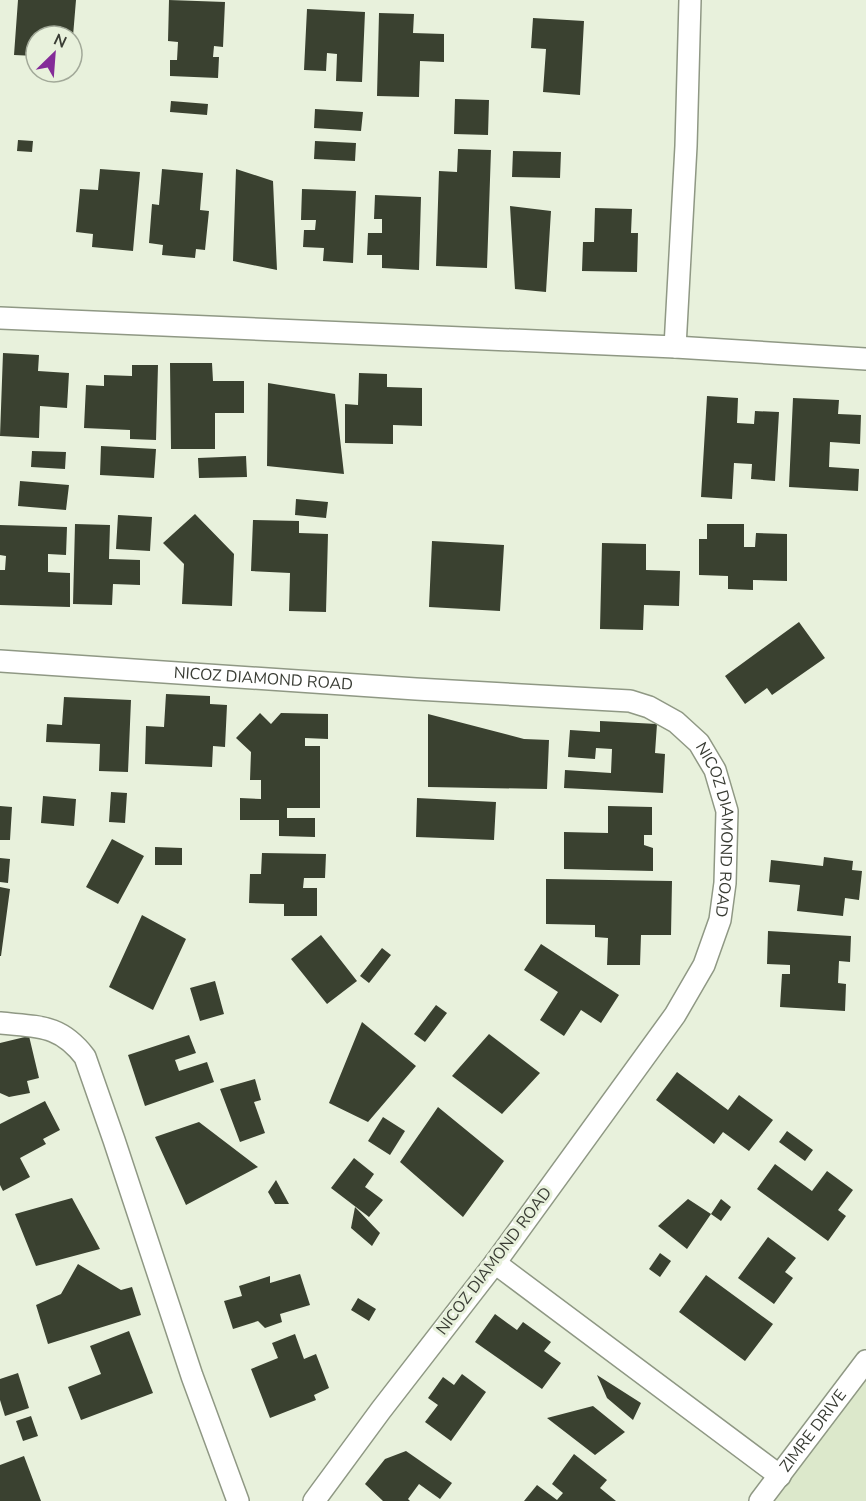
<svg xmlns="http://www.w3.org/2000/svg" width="866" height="1501" font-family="'Nunito Sans',sans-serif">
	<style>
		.built { fill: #dce8cb }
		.building { fill: #3a4130 }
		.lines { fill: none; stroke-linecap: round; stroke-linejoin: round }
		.minor-casing { stroke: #8f9884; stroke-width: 24 }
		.minor { stroke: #fff; stroke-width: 21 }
		.labels { text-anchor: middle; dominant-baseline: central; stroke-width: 6; stroke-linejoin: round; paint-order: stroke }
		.street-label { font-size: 16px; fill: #3a3d35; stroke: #e8f1dc }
	</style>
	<rect width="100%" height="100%" fill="#e8f1dc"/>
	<path class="built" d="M866 1360V1501H750Z"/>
	<path class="building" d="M18 0H76L73 36H36V56L14 55Z
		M169 0 225 2 223 47 214 46 213 57H219L218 78 170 76V60H177L178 42 168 41Z
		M307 9 365 12 362 82 336 81 337 54 327 53 326 71 304 70Z
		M379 13 414 14 413 33 444 34V62L420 61 419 97 377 96Z
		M533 18 584 21 580 95 543 92 546 49 531 48Z
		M455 99 489 100 488 135 454 134Z
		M171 101 208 104 207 115 170 112Z
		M315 109 363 112 361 131 314 128Z
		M18 140 33 141 32 152 17 151Z
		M315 141 356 143 355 161 314 159Z
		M458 149 491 150 487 268 436 266 439 171 457 172Z
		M513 151 561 152 560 178 512 177Z
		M100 169 140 172 133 251 92 247 93 234 76 232 80 189 98 190Z
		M162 169 203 173 200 210 209 211 205 250 196 249 195 258 162 255 163 245 149 243 152 204 159 205Z
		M236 169 273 181 277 270 233 261Z
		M302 189 356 191 353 263 323 261 324 248 303 247 304 230H315L316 220H301Z
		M375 195 421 197 419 270 382 268V255H367L368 233H382V219H374Z
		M510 206 551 211 546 292 515 289Z
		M595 208 632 209 631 233H638L637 272 582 271 583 242H594Z
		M3 353 39 355 38 371 69 373 67 408 40 406 39 438 0 436Z
		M170 363H212L213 381H244V413H215V449H171Z
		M132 365H158L156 440 130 439V430L84 428 86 385 104 386V375L132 376Z
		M359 373 387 374V387L422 388V426L393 425V444L345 443V404L358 405Z
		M268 383 335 394 344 474 267 466Z
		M707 396 738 398 737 423 754 424 755 411 779 412 775 481 751 479 752 464 734 463 732 499 701 497Z
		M793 398 839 400 838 414 861 415 860 444 830 442 829 467 859 469 858 491 789 487Z
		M101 446 156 449 154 478 100 475Z
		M32 451 66 452 65 469 31 467Z
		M246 456 247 477 199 478 198 458Z
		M20 481 69 485 66 510 18 506Z
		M296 499 328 502 326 518 295 515Z
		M195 514 234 554 232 606 182 604 184 564 163 543Z
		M118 515 152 517 150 551 116 549Z
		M253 520 299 521V533L328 534 326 612 289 611 290 573 251 571Z
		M75 524 110 525 109 559 140 560V585L113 584 112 605 73 604Z
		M707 524H744V547H755L756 533 787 534V581L753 580V590L728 589V576L699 575V539H707Z
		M0 525 67 527 66 555 48 554V572L70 573V607L0 605V570H5L6 556 0 555Z
		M432 541 504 545 500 611 429 607Z
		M602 543 646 544V570L680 571 679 606 644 605 643 630 600 629Z
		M799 622 825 658 772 695 767 688 745 704 725 676Z
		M166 694 210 696V704L227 705 225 747 213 746 212 767 145 764 146 726 164 727Z
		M64 697 131 700 128 772 99 771 100 744 46 742 47 724 62 725Z
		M260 713 271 724 281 713 328 714V739L305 738V746H320V808H287V818H315V837L279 836V820H240V798L261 799V780H250L251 752 236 738Z
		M428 714 524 739 549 740 547 789 428 787Z
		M600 721 657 724 655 753 665 754 663 793 564 788 565 770 611 773 612 749 596 748 595 759 568 757 570 730 600 732Z
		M111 792 127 793 125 823 109 822Z
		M43 796 76 799 74 826 41 823Z
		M417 798 496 802 494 840 416 837Z
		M0 806 12 807 10 840H0Z
		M608 806 652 807V835H644V845L653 848V871L564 869V832L608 833Z
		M112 839 144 856 118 904 86 887Z
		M155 847 182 848V865H155Z
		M262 853 326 854 325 878H304L303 888H317V916H284V904L249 903 250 874H261Z
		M824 857 853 861 852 870 862 871 859 900 845 898 843 916 797 911 800 885 769 882 771 860 823 866Z
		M0 858 10 859 8 883 0 882Z
		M546 879 672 881 671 935H641L640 965H607L608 938 595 937V925L546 924Z
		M0 887 10 889 1 956H0Z
		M142 915 186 939 153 1010 109 987Z
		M768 931 851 936 850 962 839 961 838 983 846 984 845 1011 780 1007 782 974H790V965L767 964Z
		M321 935 357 981 327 1004 291 959Z
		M541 944 619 995 601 1023 581 1010 564 1036 540 1020 558 992 524 970Z
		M382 948 391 955 369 983 360 976Z
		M215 981 224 1014 200 1021 190 988Z
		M436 1005 447 1013 425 1042 414 1034Z
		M362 1022 416 1066 368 1122 329 1103Z
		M489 1034 540 1073 502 1114 452 1076Z
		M189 1035 196 1053 175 1060 179 1071 207 1062 214 1082 145 1106 128 1055Z
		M29 1036 39 1078 27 1081 30 1093 9 1097 0 1093V1043Z
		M677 1072 728 1110 739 1095 773 1120 749 1151 723 1132 714 1144 656 1100Z
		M255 1079 261 1100 254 1102 265 1133 240 1142 220 1089Z
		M45 1101 60 1130 43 1139 46 1144 20 1158 30 1177 3 1191 0 1185V1124Z
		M438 1107 504 1161 463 1217 400 1162Z
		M383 1117 405 1131 390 1155 368 1141Z
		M199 1122 258 1167 186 1205 155 1137Z
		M787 1131 813 1150 805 1161 779 1142Z
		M354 1158 374 1174 365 1187 383 1200 369 1217 331 1188Z
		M775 1164 812 1191 827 1171 853 1190 838 1210 846 1216 828 1241 757 1189Z
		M276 1180 289 1204H275L268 1192Z
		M72 1198 100 1249 36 1266 15 1214Z
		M688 1199 711 1214 687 1249 658 1226Z
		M721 1199 731 1207 721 1221 711 1214Z
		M355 1207 380 1233 372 1246 351 1228Z
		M768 1237 796 1258 785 1272 793 1278 774 1304 738 1278Z
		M660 1253 671 1261 660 1277 649 1269Z
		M78 1264 121 1290 132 1287 141 1315 48 1344 36 1305 61 1294Z
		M300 1274 310 1305 280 1314 282 1322 265 1328 258 1321 233 1329 224 1301 242 1296 239 1286 270 1276V1283Z
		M706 1275 773 1324 745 1361 679 1312Z
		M358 1298 376 1309 369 1321 351 1310Z
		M495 1314 517 1330 523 1322 551 1342 544 1351 561 1363 542 1389 475 1342Z
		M129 1331 153 1393 81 1420 68 1387 101 1374 90 1346Z
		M295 1334 304 1359 316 1354 329 1388 314 1395 316 1400 270 1418 251 1369 278 1358 272 1343Z
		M18 1373 29 1408 5 1416 0 1400V1379Z
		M462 1374 486 1392 451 1441 425 1422 438 1405 428 1398 443 1377 454 1385Z
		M597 1375 641 1403 633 1420 607 1398Z
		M593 1406 625 1432 595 1455 547 1418Z
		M31 1416 38 1436 23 1441 16 1421Z
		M406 1451 452 1483 440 1499 419 1484 408 1499 410 1501H383L365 1484 385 1459Z
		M574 1454 607 1480 600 1488 616 1501H524L537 1485 557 1500 563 1493 552 1484Z
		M24 1456 41 1501H0V1465Z"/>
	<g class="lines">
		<defs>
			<g id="minor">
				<path d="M0 318 675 347 866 359"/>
				<path d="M675 347 686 146 690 0"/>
				<path id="s1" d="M0 661 416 689 630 701 649 707 676 722 699 743 715 770 727 811 725 883 720 920 704 965 675 1015 495 1263 381 1410 314 1501"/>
				<path d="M0 1023C38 1027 60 1024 85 1057L114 1140 192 1376 238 1501"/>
				<path d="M495 1263 780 1476"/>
				<path id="s2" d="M760 1501 866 1361"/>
			</g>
		</defs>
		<use href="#minor" class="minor-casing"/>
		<use href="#minor" class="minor"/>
	</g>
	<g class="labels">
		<g class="street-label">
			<text stroke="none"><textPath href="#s1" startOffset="264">NICOZ DIAMOND ROAD</textPath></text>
			<text stroke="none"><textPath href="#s1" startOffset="804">NICOZ DIAMOND ROAD</textPath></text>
			<text transform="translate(494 1261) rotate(-53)">NICOZ DIAMOND ROAD</text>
			<text stroke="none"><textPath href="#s2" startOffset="88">ZIMRE DRIVE</textPath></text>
		</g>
	</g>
	<g transform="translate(54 54) rotate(25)"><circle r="28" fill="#e8f1dc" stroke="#a2a999" stroke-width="1.5"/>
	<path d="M0-4.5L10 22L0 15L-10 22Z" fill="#842b98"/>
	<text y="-9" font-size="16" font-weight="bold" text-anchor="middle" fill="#3a3d35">N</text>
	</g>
</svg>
